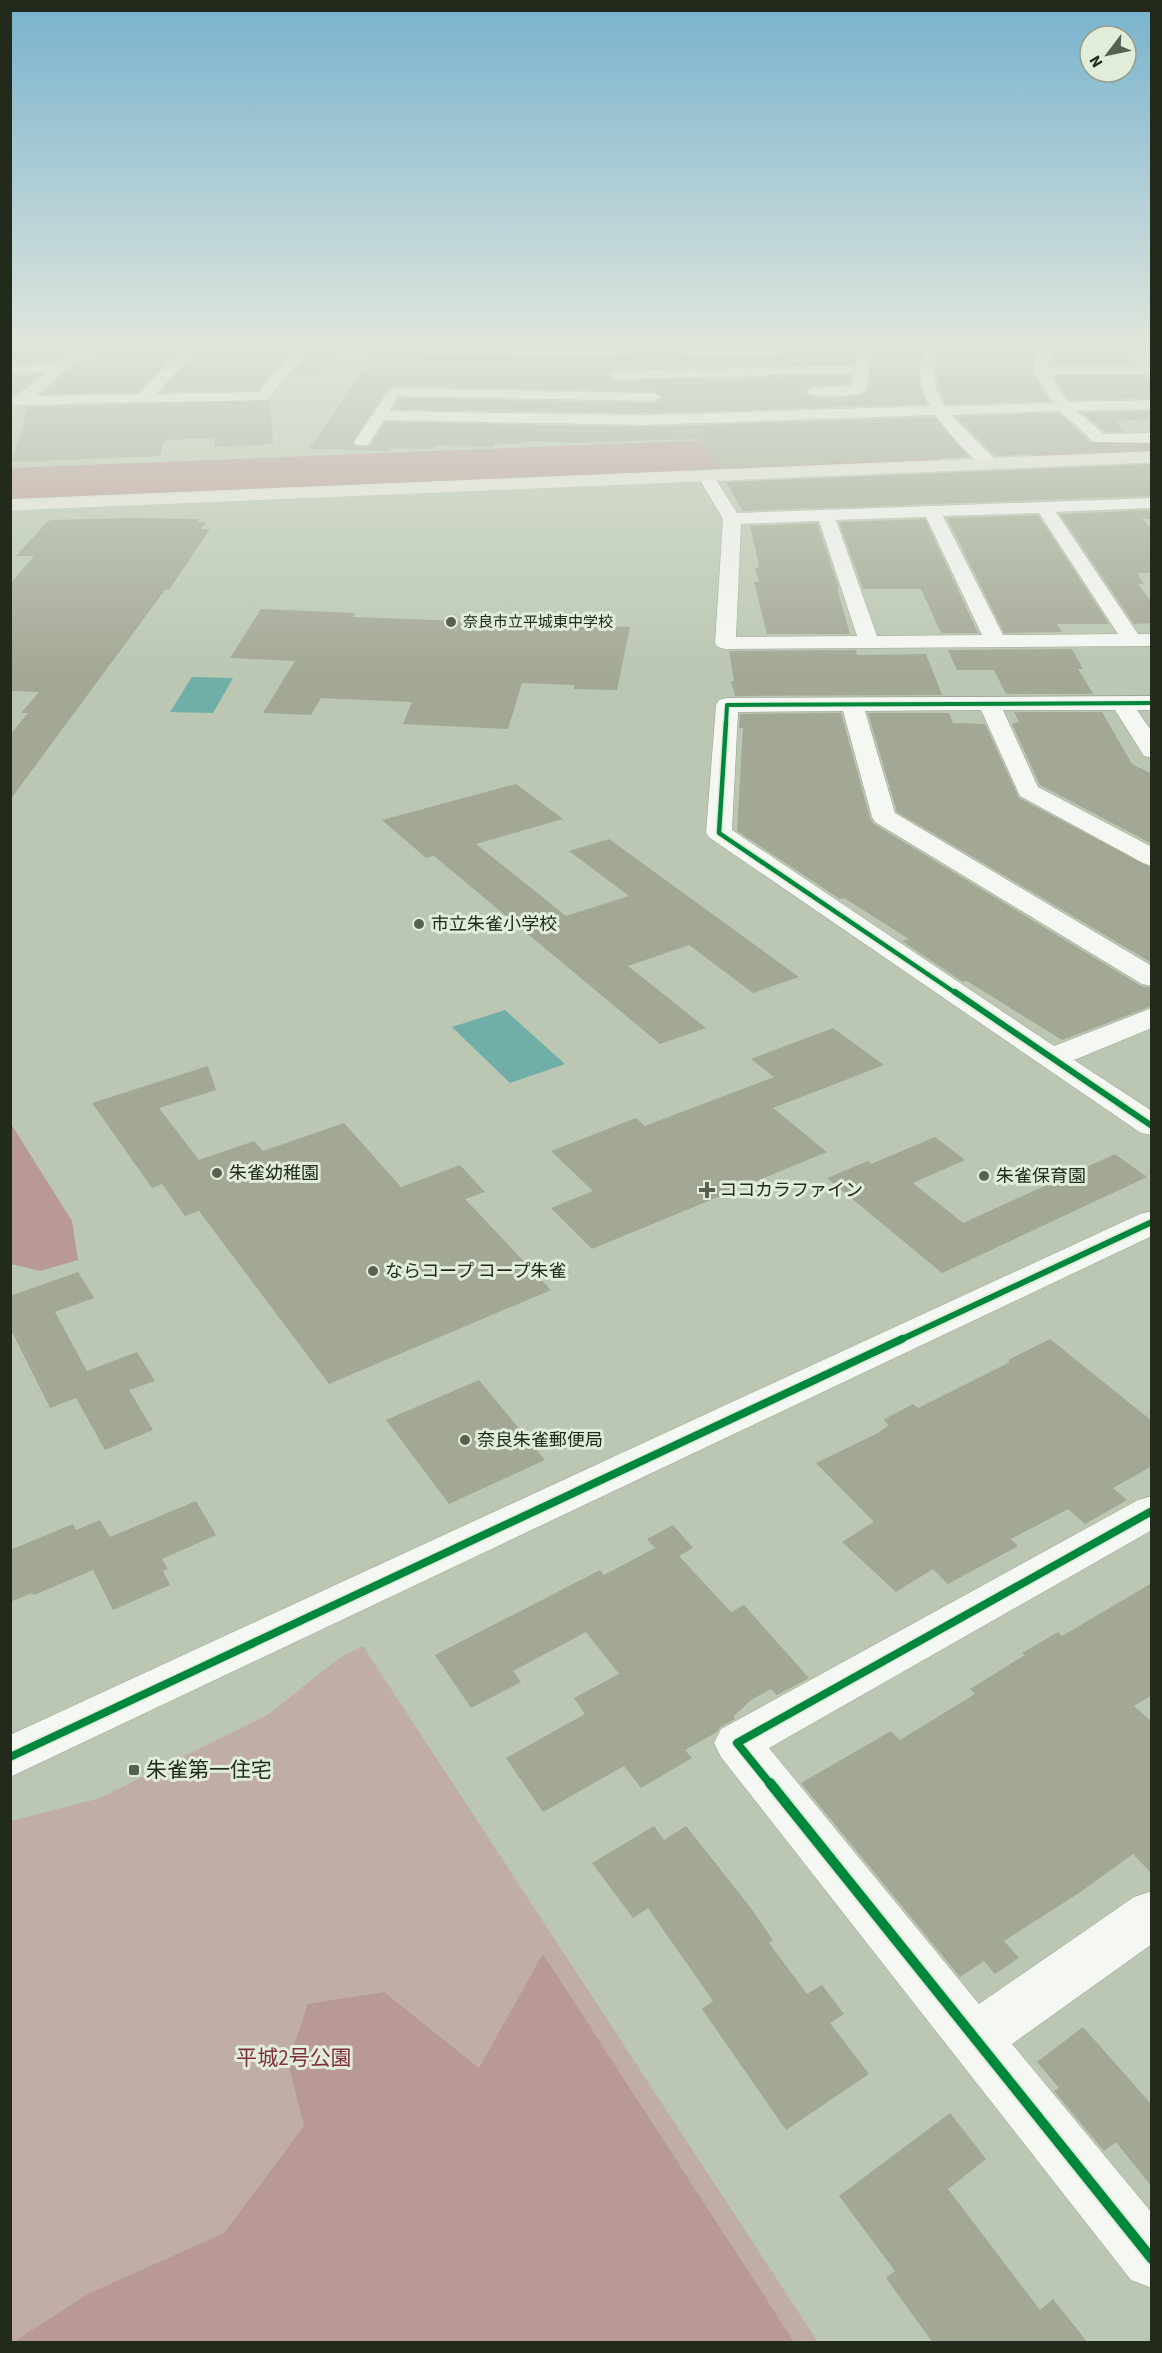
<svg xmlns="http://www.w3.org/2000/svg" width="1162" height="2353" font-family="'Source Sans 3','Noto Sans JP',sans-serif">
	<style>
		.green { fill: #c0aea6 }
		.forest { fill: #b89994 }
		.water { fill: #6fafa7 }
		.building { fill: #a2a893 }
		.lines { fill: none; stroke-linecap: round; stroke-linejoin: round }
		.minor-casing { stroke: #98a291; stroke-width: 1 }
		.major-casing { stroke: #e0e6dc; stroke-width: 1 }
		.minor { fill: #f5f7f3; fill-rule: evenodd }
		.major { fill: #eae8e0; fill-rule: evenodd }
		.cycleway-far4-casing { stroke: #e1ecd9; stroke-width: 6 }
		.cycleway-far3-casing { stroke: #e1ecd9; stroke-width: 8 }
		.cycleway-far2-casing { stroke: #e1ecd9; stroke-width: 10 }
		.cycleway-far1-casing { stroke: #e1ecd9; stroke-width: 11 }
		.cycleway-casing { stroke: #e1ecd9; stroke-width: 14 }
		.cycleway-far4 { stroke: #00873e; stroke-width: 4 }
		.cycleway-far3 { stroke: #00873e; stroke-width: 4.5 }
		.cycleway-far2 { stroke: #00873e; stroke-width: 6 }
		.cycleway-far1 { stroke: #00873e; stroke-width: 8 }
		.cycleway { stroke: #00873e; stroke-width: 10 }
		.poi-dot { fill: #586150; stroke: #e1ecd9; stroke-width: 2 }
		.labels { text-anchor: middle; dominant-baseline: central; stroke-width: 6; stroke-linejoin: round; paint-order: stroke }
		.far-poi-label { font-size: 15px; fill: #222a1b; stroke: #e1ecd9; text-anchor: start }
		.poi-label { font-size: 18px; fill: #222a1b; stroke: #e1ecd9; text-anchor: start }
		.near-poi-label { font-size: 21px; fill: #222a1b; stroke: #e1ecd9; text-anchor: start }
		.near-park-label { font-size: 21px; fill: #812f3e; stroke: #e1ecd9 }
	</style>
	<rect width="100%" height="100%" fill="#bbc7b2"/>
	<path class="green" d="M363 1646 818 2342H11V1821L100 1798 269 1714 339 1658Z"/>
	<path class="forest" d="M937 431 957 457 942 458 937 461 11 500 10 468Z
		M1151 440 1152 452 1036 457 1030 452 995 446Z
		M11 1124 72 1221 78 1260 40 1271 11 1264Z
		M543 1954 794 2342H13L90 2293 224 2233 304 2126 288 2063 308 2004 384 1992 479 2068Z"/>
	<path class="water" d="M192 677 233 678 213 713 170 712Z
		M505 1010 565 1064 510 1083 452 1027Z"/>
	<path class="building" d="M56 346 60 357 56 361 10 364V348Z
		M112 346H182L138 392 42 394 80 359 97 360Z
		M201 346H294L271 374H268V377L258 390 161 392Z
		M313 346H343L319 375 291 374Z
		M639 346H660L671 353 687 357 731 360 774 357 791 353 802 346H856L853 365 616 369 607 374 616 381 851 375 850 384 813 386 804 391 810 396 826 399 855 396 867 392 874 346 922 348 918 377 926 404 645 413 394 409 398 398 654 403 663 398 654 391 395 386 388 389 352 443 356 447 370 446 385 422 645 427 934 417 969 457 717 468 700 439 572 443 529 441 516 444 495 443 493 447 436 445 434 449 390 448 388 451 309 449 375 353 600 359 635 357 636 349Z
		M995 348H1036L1031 372 1050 401 945 404 937 376 940 349 993 353Z
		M1055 348H1118L1134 365H1051Z
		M39 375 17 394H10V376Z
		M1054 377H1146L1152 383V398L1069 400Z
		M270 400 273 444 215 447V438L166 440 163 443 160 456 12 462 28 407Z
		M1152 411V419L1115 421 1125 431 1105 432 1083 413Z
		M1059 413 1092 444 1141 445 1146 450 996 456 956 417Z
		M1152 464V496L743 511 726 482Z
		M1147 510 1152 514V519H1142L1152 530V573H1137L1144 584H1138L1152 603V623L1134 624 1060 514Z
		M1038 515 1109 624H1057L1062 632 1004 633 947 518Z
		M135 518 199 519 197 522 206 523 201 529H210L169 590H165L10 800V735L28 713H21L39 692 10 691V584L34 556H16L48 521 52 520Z
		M925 519 978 633H941L921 589H863L839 522Z
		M817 523 839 589H837L850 634H767L754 582H759L755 568H758L759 565 750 526Z
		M261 609 355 613 353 617 630 627 617 690 574 689V685L522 683 508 729 403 724 412 702 321 698 311 715 263 713 295 661 230 658Z
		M1072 649 1083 669H1078L1093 694H1006L994 670H957L948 650Z
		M856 650 857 655 926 654 942 695 735 696 731 681H734L729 651Z
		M1014 712H1102L1132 764 1152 774V844L1040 785 1012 724 1019 722Z
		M841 713 870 818 874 824 1141 986 1152 988V1006L1062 1040 967 981 963 982 902 941 909 939 844 898 840 899 737 831 743 728H739L740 714Z
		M868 713H949L953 723 985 724 1019 798 1152 868V963L897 812Z
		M516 784 563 819 476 844 566 916 629 896 569 851 609 839 799 977 753 993 689 945 628 966 706 1028 660 1044 434 856 426 858 382 820Z
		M833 1028 884 1065 773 1108 827 1152 592 1249 551 1208 593 1191 551 1151 636 1118 645 1126 774 1077 751 1059Z
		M208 1066 216 1090 159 1108 199 1160 254 1141 263 1151 344 1123 401 1187 460 1165 485 1192 465 1199 551 1290 329 1384 199 1211 185 1216 162 1184 152 1188 92 1103Z
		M935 1137 965 1160 913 1183 963 1223 1115 1154 1147 1177 942 1273 827 1178 868 1161 871 1164Z
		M78 1272 94 1298 55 1312 87 1371 137 1352 155 1381 129 1390 153 1430 105 1450 76 1398 50 1408 10 1328V1296Z
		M1050 1339 1152 1421V1466L1113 1488 1127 1500 1085 1524 1068 1509 1011 1539 1018 1546 948 1584 933 1569 896 1592 842 1542 874 1522 816 1463 878 1433 889 1425 883 1420 913 1404 918 1408 1010 1362 1008 1360Z
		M479 1380 545 1460 449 1504 386 1420Z
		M196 1501 216 1535 162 1559 168 1569 163 1571 170 1585 113 1610 93 1570 34 1595 32 1593 10 1602V1550L73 1524 76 1530 100 1520 110 1537Z
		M673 1525 693 1548 679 1556 731 1612 744 1605 809 1678 777 1695 771 1689 751 1700 734 1716 735 1719 720 1727 717 1732 685 1750 692 1758 641 1788 624 1766 543 1812 506 1758 585 1714 574 1698 619 1674 586 1632 513 1671 521 1682 471 1708 435 1655 600 1570 604 1575 655 1548 647 1539Z
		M1152 1583V1695L1134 1706 1152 1722V1874L1133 1854 1079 1893 1004 1941 1019 1958 995 1974 984 1961 960 1977 801 1783 891 1731 900 1740 975 1694 970 1689 1025 1655 1022 1653 1058 1632 1062 1636Z
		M654 1826 664 1840 686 1826 750 1907 773 1940 769 1943 807 1994 822 1985 844 2014 830 2023 869 2074 786 2130 702 2009 713 2001 648 1908 633 1918 592 1863Z
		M1083 2027 1152 2105V2187L1116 2142 1104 2151 1054 2091 1059 2088 1037 2062Z
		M950 2113 986 2159 948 2189 1040 2310 1053 2299 1088 2343H933L886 2278 895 2271 839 2196Z"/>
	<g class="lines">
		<defs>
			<path id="minor" d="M76 346H91L36 396 139 394 185 346H199L156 394 259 392 297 346H311L268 399 263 400 10 405V397L18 396 46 372 10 374V366L57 363Z
				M416 346 600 349 637 346 622 354 600 357 420 353 413 349Z
				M662 346 748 350 800 346C784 363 677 361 662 346Z
				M858 346H872L866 390C860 397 812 399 806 392L813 388 852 386 854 373 616 379 609 375 616 371 849 366 855 368Z
				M925 346H939C932 368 932 385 944 406L1054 403 1033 371 1039 346H1053L1048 367H1152V375H1050L1068 402 1152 400V409L1077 411 1104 434 1152 433V443L1094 442 1060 411 951 415 997 461 999 464 991 469C974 465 947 430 935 415L645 425 384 420 368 445H356L354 442 386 395 389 394 390 389 395 388 654 393 661 397 654 401 397 396 390 411 645 415 930 406C918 386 918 368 925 346Z
				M706 472 712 473 737 513 1152 498V508L1056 512 1138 634H1152V646L725 649 718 647 715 643 723 519 698 477ZM1039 513 1118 634 1003 635 943 516ZM926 517 982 635 877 636 836 520ZM819 521 857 636 736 637 741 524Z
				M1152 696V710H1137L1152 732V758L1144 756 1115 710H1003L1038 787 1152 847V866L1143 863 1020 796 981 710 865 711 895 813 1152 966V986L1142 984 875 822 872 817 843 711 738 712 732 830 1054 1046 1152 1008V1028L1074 1060 1152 1111V1135L1141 1133 710 838 706 833 716 705 719 700 727 698Z
				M1152 1211V1236L10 1777V1735L1140 1214Z
				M1152 1496V1530L769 1748 979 2004 1134 1897 1152 1891V1944L1012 2044 1152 2213V2288L1131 2280 721 1757 714 1743 721 1729 1138 1500Z"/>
			<path id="major" d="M1152 452V462L10 510V500Z"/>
		</defs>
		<use href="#minor" class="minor-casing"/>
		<use href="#major" class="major-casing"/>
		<use href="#minor" class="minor"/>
		<use href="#major" class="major"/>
		<defs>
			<path id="cycleway-far4" d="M726 723 727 705 1152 703"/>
			<path id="cycleway-far3" d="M726 722 719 833 957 994"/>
			<path id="cycleway-far2" d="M955 992 1152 1126
				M898 1341 1152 1222"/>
			<path id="cycleway-far1" d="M10 1757 902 1339
				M771 1785 737 1743 1152 1511"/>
			<path id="cycleway" d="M770 1783 1152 2259"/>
		</defs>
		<use href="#cycleway-far4" class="cycleway-far4-casing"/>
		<use href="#cycleway-far3" class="cycleway-far3-casing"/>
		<use href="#cycleway-far2" class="cycleway-far2-casing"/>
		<use href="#cycleway-far1" class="cycleway-far1-casing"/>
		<use href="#cycleway" class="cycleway-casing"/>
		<use href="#cycleway-far4" class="cycleway-far4"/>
		<use href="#cycleway-far3" class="cycleway-far3"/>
		<use href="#cycleway-far2" class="cycleway-far2"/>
		<use href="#cycleway-far1" class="cycleway-far1"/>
		<use href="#cycleway" class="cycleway"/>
	</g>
	<linearGradient id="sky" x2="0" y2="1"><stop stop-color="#77b2ce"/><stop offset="0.51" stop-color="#e0e6dc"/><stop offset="1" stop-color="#e0e6dc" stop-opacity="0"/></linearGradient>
	<rect width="1162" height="675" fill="url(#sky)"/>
	<g class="poi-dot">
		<circle cx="451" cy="622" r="6"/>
		<circle cx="419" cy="924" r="6"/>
		<circle cx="217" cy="1173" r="6"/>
		<circle cx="984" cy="1176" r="6"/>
		<path d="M704 1181h6v6h6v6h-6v6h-6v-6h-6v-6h6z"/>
		<circle cx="373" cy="1271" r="6"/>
		<circle cx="465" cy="1440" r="6"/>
		<rect x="128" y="1764" width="12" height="12" rx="3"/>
	</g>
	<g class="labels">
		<g class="far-poi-label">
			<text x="463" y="622">奈良市立平城東中学校</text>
		</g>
		<g class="poi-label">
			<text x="431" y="924">市立朱雀小学校</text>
			<text x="229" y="1173">朱雀幼稚園</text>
			<text x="996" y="1176">朱雀保育園</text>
			<text x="719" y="1190">ココカラファイン</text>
			<text x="385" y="1271">ならコープ コープ朱雀</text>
			<text x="477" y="1440">奈良朱雀郵便局</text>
		</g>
		<g class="near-poi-label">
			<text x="146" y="1770">朱雀第一住宅</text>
		</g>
		<g class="near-park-label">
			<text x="294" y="2058">平城2号公園</text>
		</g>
	</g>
	<rect width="1162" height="2353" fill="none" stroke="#222a1b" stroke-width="24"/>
	<g transform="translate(1108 54) rotate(238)"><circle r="28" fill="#e1ecd9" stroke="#959e8d" stroke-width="1.5"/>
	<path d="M0-4.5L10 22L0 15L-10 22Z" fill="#586150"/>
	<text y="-9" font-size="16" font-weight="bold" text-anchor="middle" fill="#222a1b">N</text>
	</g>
</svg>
